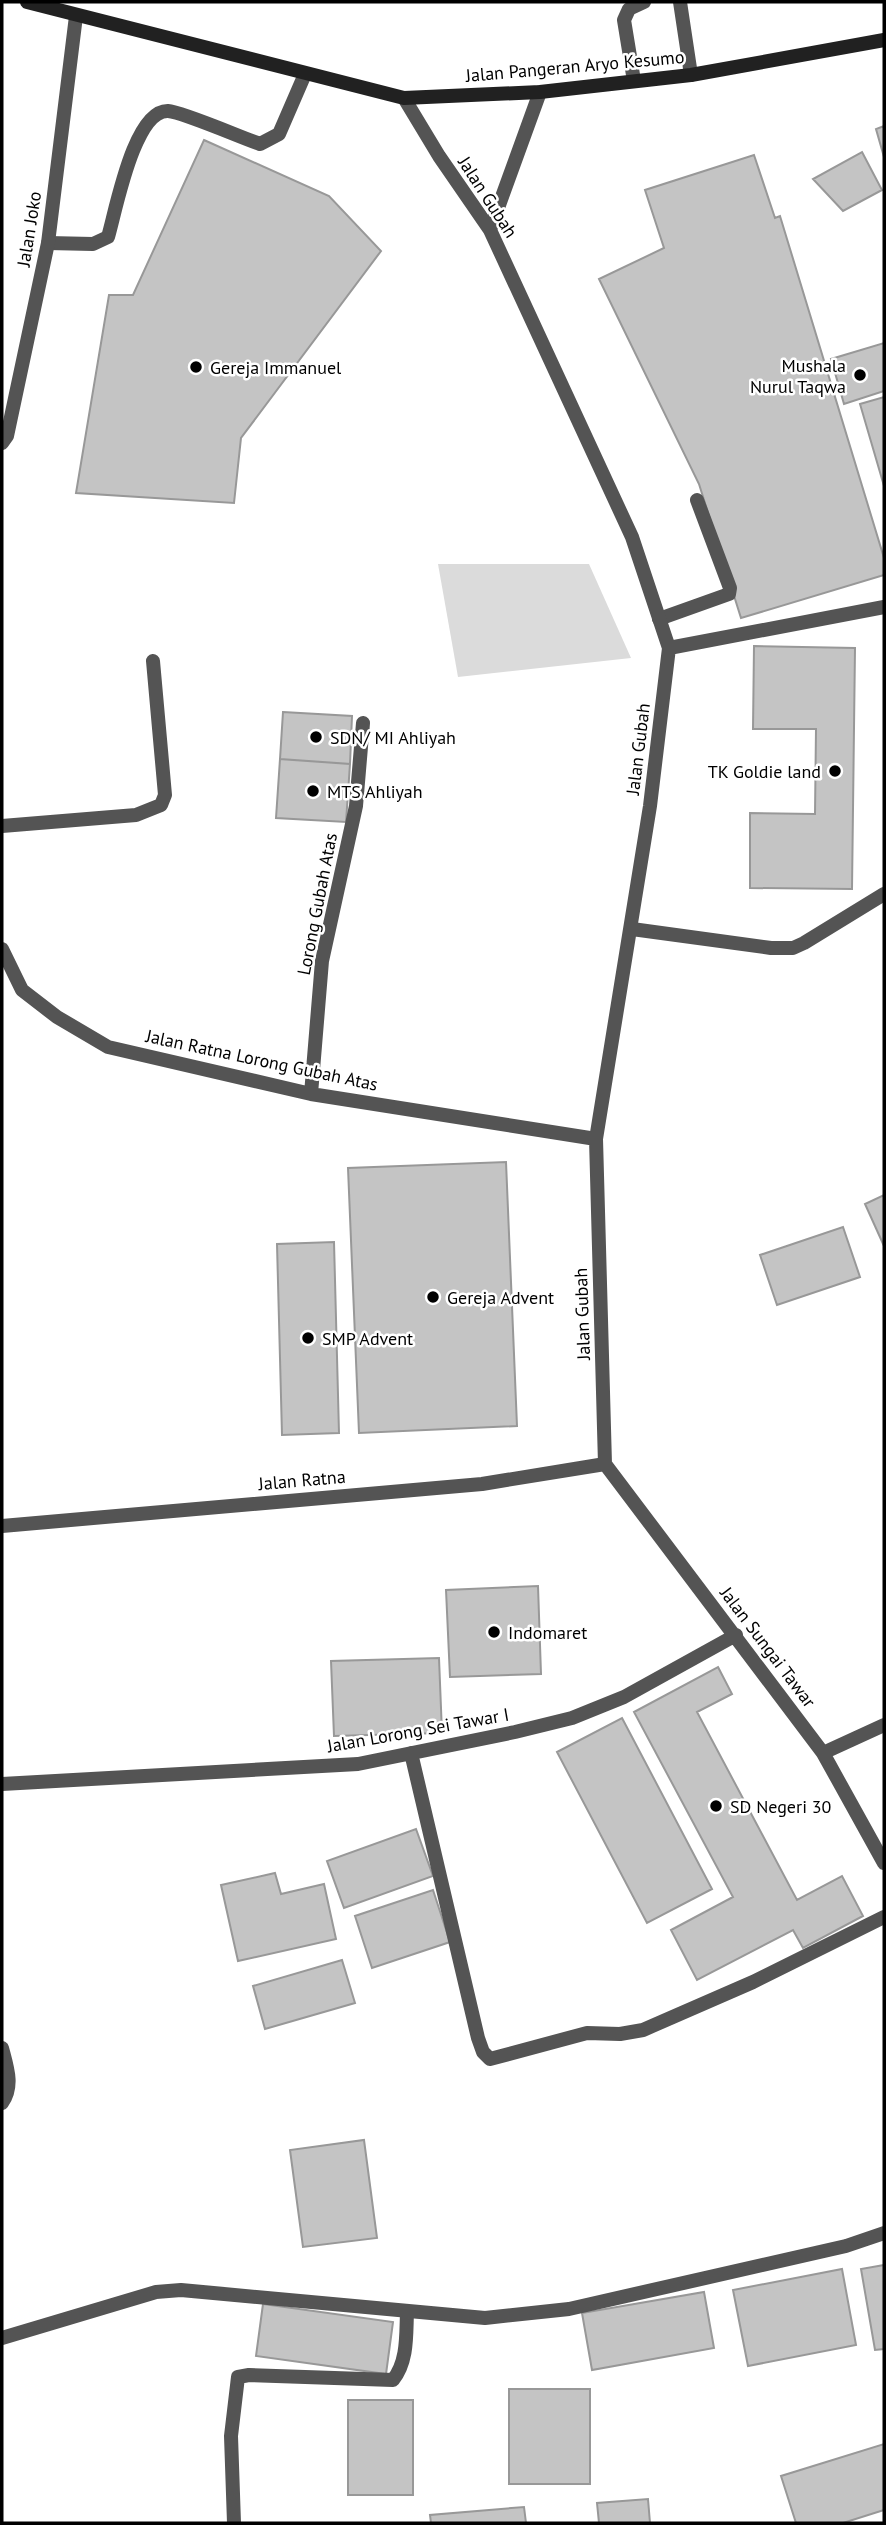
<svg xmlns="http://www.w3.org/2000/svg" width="886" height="2525" font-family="'PT Sans',sans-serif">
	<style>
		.green { fill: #dbdbdb }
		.building { fill: #c4c4c4; stroke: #989898; stroke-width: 2 }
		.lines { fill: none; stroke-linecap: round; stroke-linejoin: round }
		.lane { stroke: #545454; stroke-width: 14 }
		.street { stroke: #545454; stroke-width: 14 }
		.secondary { stroke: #212121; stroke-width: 14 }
		.poi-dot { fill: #000; stroke: #fff; stroke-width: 2.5 }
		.labels { text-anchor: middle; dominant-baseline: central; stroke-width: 5; stroke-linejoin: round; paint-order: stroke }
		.street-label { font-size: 18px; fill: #000; stroke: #fff }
		.poi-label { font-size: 18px; fill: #000; stroke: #fff; text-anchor: start }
	</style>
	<rect width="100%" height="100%" fill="#fff"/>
	<path class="green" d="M438 564H589L631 658 458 677Z"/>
	<path class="building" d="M884 126V157L876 129Z
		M204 140 329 196 381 251 241 438 234 503 76 493 109 295H133Z
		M862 152 882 190 843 211 813 179Z
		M754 155 775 218 780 216 884 558V575L741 618 699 484 599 279 664 248 645 190Z
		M884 343V391L844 404 831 359Z
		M884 397V486L860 404Z
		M754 646 855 648 852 889 750 888V813L815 814 816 729H753Z
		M283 712 352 716 350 764 280 759Z
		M280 759 350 764 346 822 276 818Z
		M506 1162 517 1426 359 1433 348 1168Z
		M884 1195V1246L865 1204Z
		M843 1227 860 1277 777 1305 760 1255Z
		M334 1242 339 1433 282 1435 277 1244Z
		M538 1586 541 1674 450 1677 446 1590Z
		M439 1658 442 1733 334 1736 331 1661Z
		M718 1667 732 1694 697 1712 797 1900 842 1876 863 1916 803 1948 793 1930 697 1980 671 1930 733 1897 634 1712Z
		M622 1718 712 1889 647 1923 557 1752Z
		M416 1829 433 1876 344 1908 327 1861Z
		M275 1873 281 1894 324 1884 336 1939 238 1961 221 1885Z
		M433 1890 450 1942 372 1968 355 1916Z
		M342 1960 355 2003 265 2029 253 1986Z
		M364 2140 377 2238 303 2247 290 2150Z
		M884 2265V2349L875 2350 861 2269Z
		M842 2269 856 2345 748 2366 733 2290Z
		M704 2292 714 2348 592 2370 582 2313Z
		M263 2304 393 2322 386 2374 256 2356Z
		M509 2389H590V2484H509Z
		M348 2400H413V2495H348Z
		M884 2444V2510L843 2523H796L781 2476Z
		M648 2499 650 2523H599L597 2503Z
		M524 2507 526 2523H431L430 2515Z"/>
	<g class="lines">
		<path class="lane" d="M680 2 691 75
			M634 81 624 20 629 9 644 2
			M48 243 93 244 108 237C116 210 134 110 168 111 183 112 242 138 260 144L279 134 305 74
			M659 619 729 594 730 588 697 500"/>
		<path class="street" d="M404 98 439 156 490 230 632 537 669 648 650 806 596 1139 605 1464
			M490 230 540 92
			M2 443 7 436 48 243 76 16
			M669 648 884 607
			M2 826 136 815 161 805 165 795 153 661
			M632 929 771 948H793L804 943 884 894
			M2 949 22 990 57 1017 108 1047 311 1094 596 1139
			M311 1094 322 961 356 806 363 723
			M605 1464 823 1753 884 1863
			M2 1526 482 1484 605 1464
			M411 1753 478 2038 483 2052 490 2059 587 2033 620 2034 643 2030 753 1982 884 1917
			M823 1753 884 1725
			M2 1784 358 1764 515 1732 572 1718 624 1697 736 1635
			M2 2048C7 2067 14 2086 2 2103
			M2 2338 156 2292 181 2290 485 2318 569 2309 846 2246 884 2233
			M234 2523 231 2436 238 2377 249 2375 393 2380C408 2361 406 2335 407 2312"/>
		<path class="secondary" d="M27 2 404 98 540 92 691 75 884 40"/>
	</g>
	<g class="poi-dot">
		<circle cx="196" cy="367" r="7"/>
		<circle cx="860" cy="375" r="7"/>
		<circle cx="316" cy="737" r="7"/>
		<circle cx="835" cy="771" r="7"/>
		<circle cx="313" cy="791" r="7"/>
		<circle cx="433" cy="1297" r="7"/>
		<circle cx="308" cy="1338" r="7"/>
		<circle cx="494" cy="1632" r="7"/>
		<circle cx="716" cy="1806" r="7"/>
	</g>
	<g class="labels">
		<g class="street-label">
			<text transform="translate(575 66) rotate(-5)">Jalan Pangeran Aryo Kesumo</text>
			<text transform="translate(488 197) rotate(57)">Jalan Gubah</text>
			<text transform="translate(29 229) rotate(-81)">Jalan Joko</text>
			<text transform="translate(638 749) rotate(-83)">Jalan Gubah</text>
			<text transform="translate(317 904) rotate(-79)">Lorong Gubah Atas</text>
			<text transform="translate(262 1060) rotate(12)">Jalan Ratna Lorong Gubah Atas</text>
			<text transform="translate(582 1314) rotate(-92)">Jalan Gubah</text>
			<text transform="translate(302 1480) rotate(-5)">Jalan Ratna</text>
			<text transform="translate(768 1647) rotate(53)">Jalan Sungai Tawar</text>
			<text transform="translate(418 1730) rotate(-10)">Jalan Lorong Sei Tawar I</text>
		</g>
		<g class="poi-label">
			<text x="846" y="365" text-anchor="end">Mushala<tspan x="846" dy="21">Nurul Taqwa</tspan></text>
			<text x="210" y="367">Gereja Immanuel</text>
			<text x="330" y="737">SDN/ MI Ahliyah</text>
			<text x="821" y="771" text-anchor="end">TK Goldie land</text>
			<text x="327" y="791">MTS Ahliyah</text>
			<text x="447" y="1297">Gereja Advent</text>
			<text x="322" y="1338">SMP Advent</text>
			<text x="508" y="1632">Indomaret</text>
			<text x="730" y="1806">SD Negeri 30</text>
		</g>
	</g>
	<rect width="886" height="2525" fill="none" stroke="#000000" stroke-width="7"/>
</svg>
